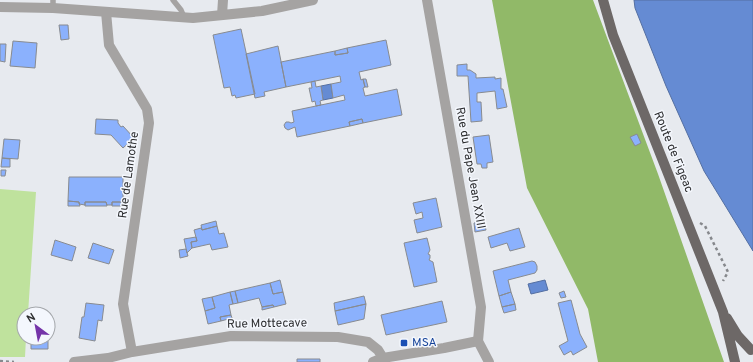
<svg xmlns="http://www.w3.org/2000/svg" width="753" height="362" font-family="Overpass,sans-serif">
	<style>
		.green { fill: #bfe29d }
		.forest { fill: #91b968 }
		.water { fill: #658bd3; stroke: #546fa2 }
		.building { fill: #8bb1fd; stroke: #888b90 }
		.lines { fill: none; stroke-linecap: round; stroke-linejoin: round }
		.path { stroke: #86888c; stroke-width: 2.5; stroke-dasharray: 3 3; stroke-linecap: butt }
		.service { stroke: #a5a3a2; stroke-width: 5.5 }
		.minor { stroke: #a5a3a2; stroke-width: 10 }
		.tertiary { stroke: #a5a3a2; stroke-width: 10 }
		.primary { stroke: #6d6867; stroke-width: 10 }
		.transit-dot { fill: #1a4fb4; stroke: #f4f7fd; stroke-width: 1.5 }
		.labels { text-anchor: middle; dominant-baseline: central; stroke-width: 3; stroke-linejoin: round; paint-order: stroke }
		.street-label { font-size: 12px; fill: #2d2e30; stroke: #f4f7fd }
		.transit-label { font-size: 12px; fill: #164399; stroke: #f4f7fd; text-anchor: start }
	</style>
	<rect width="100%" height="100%" fill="#e7eaef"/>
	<path class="green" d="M0 189 36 192 28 314H24V338H26L25 357H0Z"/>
	<path class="forest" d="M492 0H593L658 174 724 362H598L588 309 527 188Z"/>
	<path class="water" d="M634 0H753V251L704 171 666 86 635 8Z
		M331 84 333 98 323 100 321 86Z
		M545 280 548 290 531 294 528 284Z"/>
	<path class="building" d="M59 25H68L69 39 61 40Z
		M241 29 255 94 236 98 235 95 232 96 230 87 224 88 213 35Z
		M386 40 391 65 359 72 361 80 363 79 365 87 363 88 365 96 397 89 402 115 363 123 362 119 349 122 350 126 297 137 295 127 288 130 285 128 284 125 286 122H289L291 123 294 122 292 111 345 100 344 95 333 98 331 84 341 82 340 76 286 87 281 62 335 51V55L348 53 347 48Z
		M13 41 37 43 35 68 10 66Z
		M0 44H6L5 62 0 61Z
		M278 46 286 87 264 92 265 96 255 98 246 54Z
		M347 48 348 53 335 55V51Z
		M467 64V70H470L476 74V78L495 77V79L501 78V89H503L507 107 497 109 495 91 477 93V102H481L482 121 471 122 468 76H457V65Z
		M363 79H366L368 87H365Z
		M315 81 316 87 321 86 323 100 320 101 321 105 316 106 315 101 312 102 309 88H312L311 82Z
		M96 119 118 120V123L121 127 123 126 134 138 123 148 111 135 95 134Z
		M362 119 363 123 350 126 349 122Z
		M637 134 641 143 635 146 630 137Z
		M489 135 493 162 487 163V168H482L481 164H477L473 137Z
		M4 139 20 140 18 159 2 158Z
		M2 158 10 159V167H1Z
		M1 170H6L5 176H1Z
		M69 177H123V202H112V205H107L106 202H85V205L79 204V202L68 201Z
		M436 198 442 227 417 233 414 220 423 218 422 212 416 214 413 203Z
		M68 201 79 202 80 206H68Z
		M85 202H106L107 206H85Z
		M112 202H123V206H112Z
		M216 221 217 226 202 230 201 225Z
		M484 221 486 230 475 232 474 223Z
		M217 226 219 234 224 233 228 247 212 250 210 244 192 248 191 242 197 241 194 230 201 228 202 230Z
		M519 228 525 247 510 251 507 243 491 248 488 237Z
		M196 237 197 241 191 242 192 248 187 253 184 239Z
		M427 238 430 250 428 254 430 255V258L429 260 433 262 437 282 414 287 404 243Z
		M55 240 76 247 72 261 51 255Z
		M93 243 114 250 109 264 88 258Z
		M186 249 188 256 180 258 179 250Z
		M532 261 535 262 537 266V270L535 273 508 280 511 292 499 296 493 271Z
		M280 280 283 292 273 294 270 283Z
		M270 283 273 294 283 292 286 304 274 307 273 305 262 307 259 298 238 303 235 291Z
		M235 291 238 303 233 304 230 292Z
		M564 291 566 297 561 298 559 293Z
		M230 292 233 304 229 305 231 315 220 317 221 321 208 324 205 311 215 308 212 297Z
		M511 292 515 304 502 307 499 296Z
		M364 296 366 304 335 311 334 303Z
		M212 297 215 308 205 311 202 299Z
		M571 300 580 334 587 347 573 355 571 351 564 355 559 346 568 341 558 303Z
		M442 301 447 322 386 335 381 315Z
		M86 303 104 305 102 321 98 320 95 341 79 338 82 317H84Z
		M366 304 364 319 338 325 335 311Z
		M515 304 516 310 504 313 502 307Z
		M273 305 274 307 262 310V307Z
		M231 315 232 318 221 321 220 317Z
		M31 338H48V349H31Z
		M297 359H320V362H297Z"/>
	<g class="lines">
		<path class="path" d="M700 223 705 226 728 272 723 281
			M0 361 14 362"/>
		<path class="service" d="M53 0V8
			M173 0 181 10 184 17"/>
		<path class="minor" d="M0 7 53 8 193 18 262 11 313 0
			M106 12 109 45 147 109 149 123 123 304 132 352
			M222 15 223 0
			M74 362 108 358 132 352 231 336 338 337 368 342 378 350 383 358
			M373 362 383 358 444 348 478 341"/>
		<path class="tertiary" d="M427 0 481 307 478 341 489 362"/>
		<path class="primary" d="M603 0 613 35 723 312 735 362
			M727 318 738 336 751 350"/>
	</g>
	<rect class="transit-dot" x="400" y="339" width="8" height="8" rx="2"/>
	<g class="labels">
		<g class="street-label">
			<text transform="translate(673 152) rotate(68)">Route de Figeac</text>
			<text transform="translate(470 168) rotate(80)">Rue du Pape Jean XXIII</text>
			<text transform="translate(129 175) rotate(-82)">Rue de Lamothe</text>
			<text transform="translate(267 324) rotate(-1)">Rue Mottecave</text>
		</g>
		<g class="transit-label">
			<text x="412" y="343">MSA</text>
		</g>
	</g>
	<g transform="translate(36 326) rotate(328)"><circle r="19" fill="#f4f7fd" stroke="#a4a7ab"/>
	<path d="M0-3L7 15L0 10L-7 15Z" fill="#7534a9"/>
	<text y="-6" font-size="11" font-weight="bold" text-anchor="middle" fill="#2d2e30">N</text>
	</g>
</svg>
